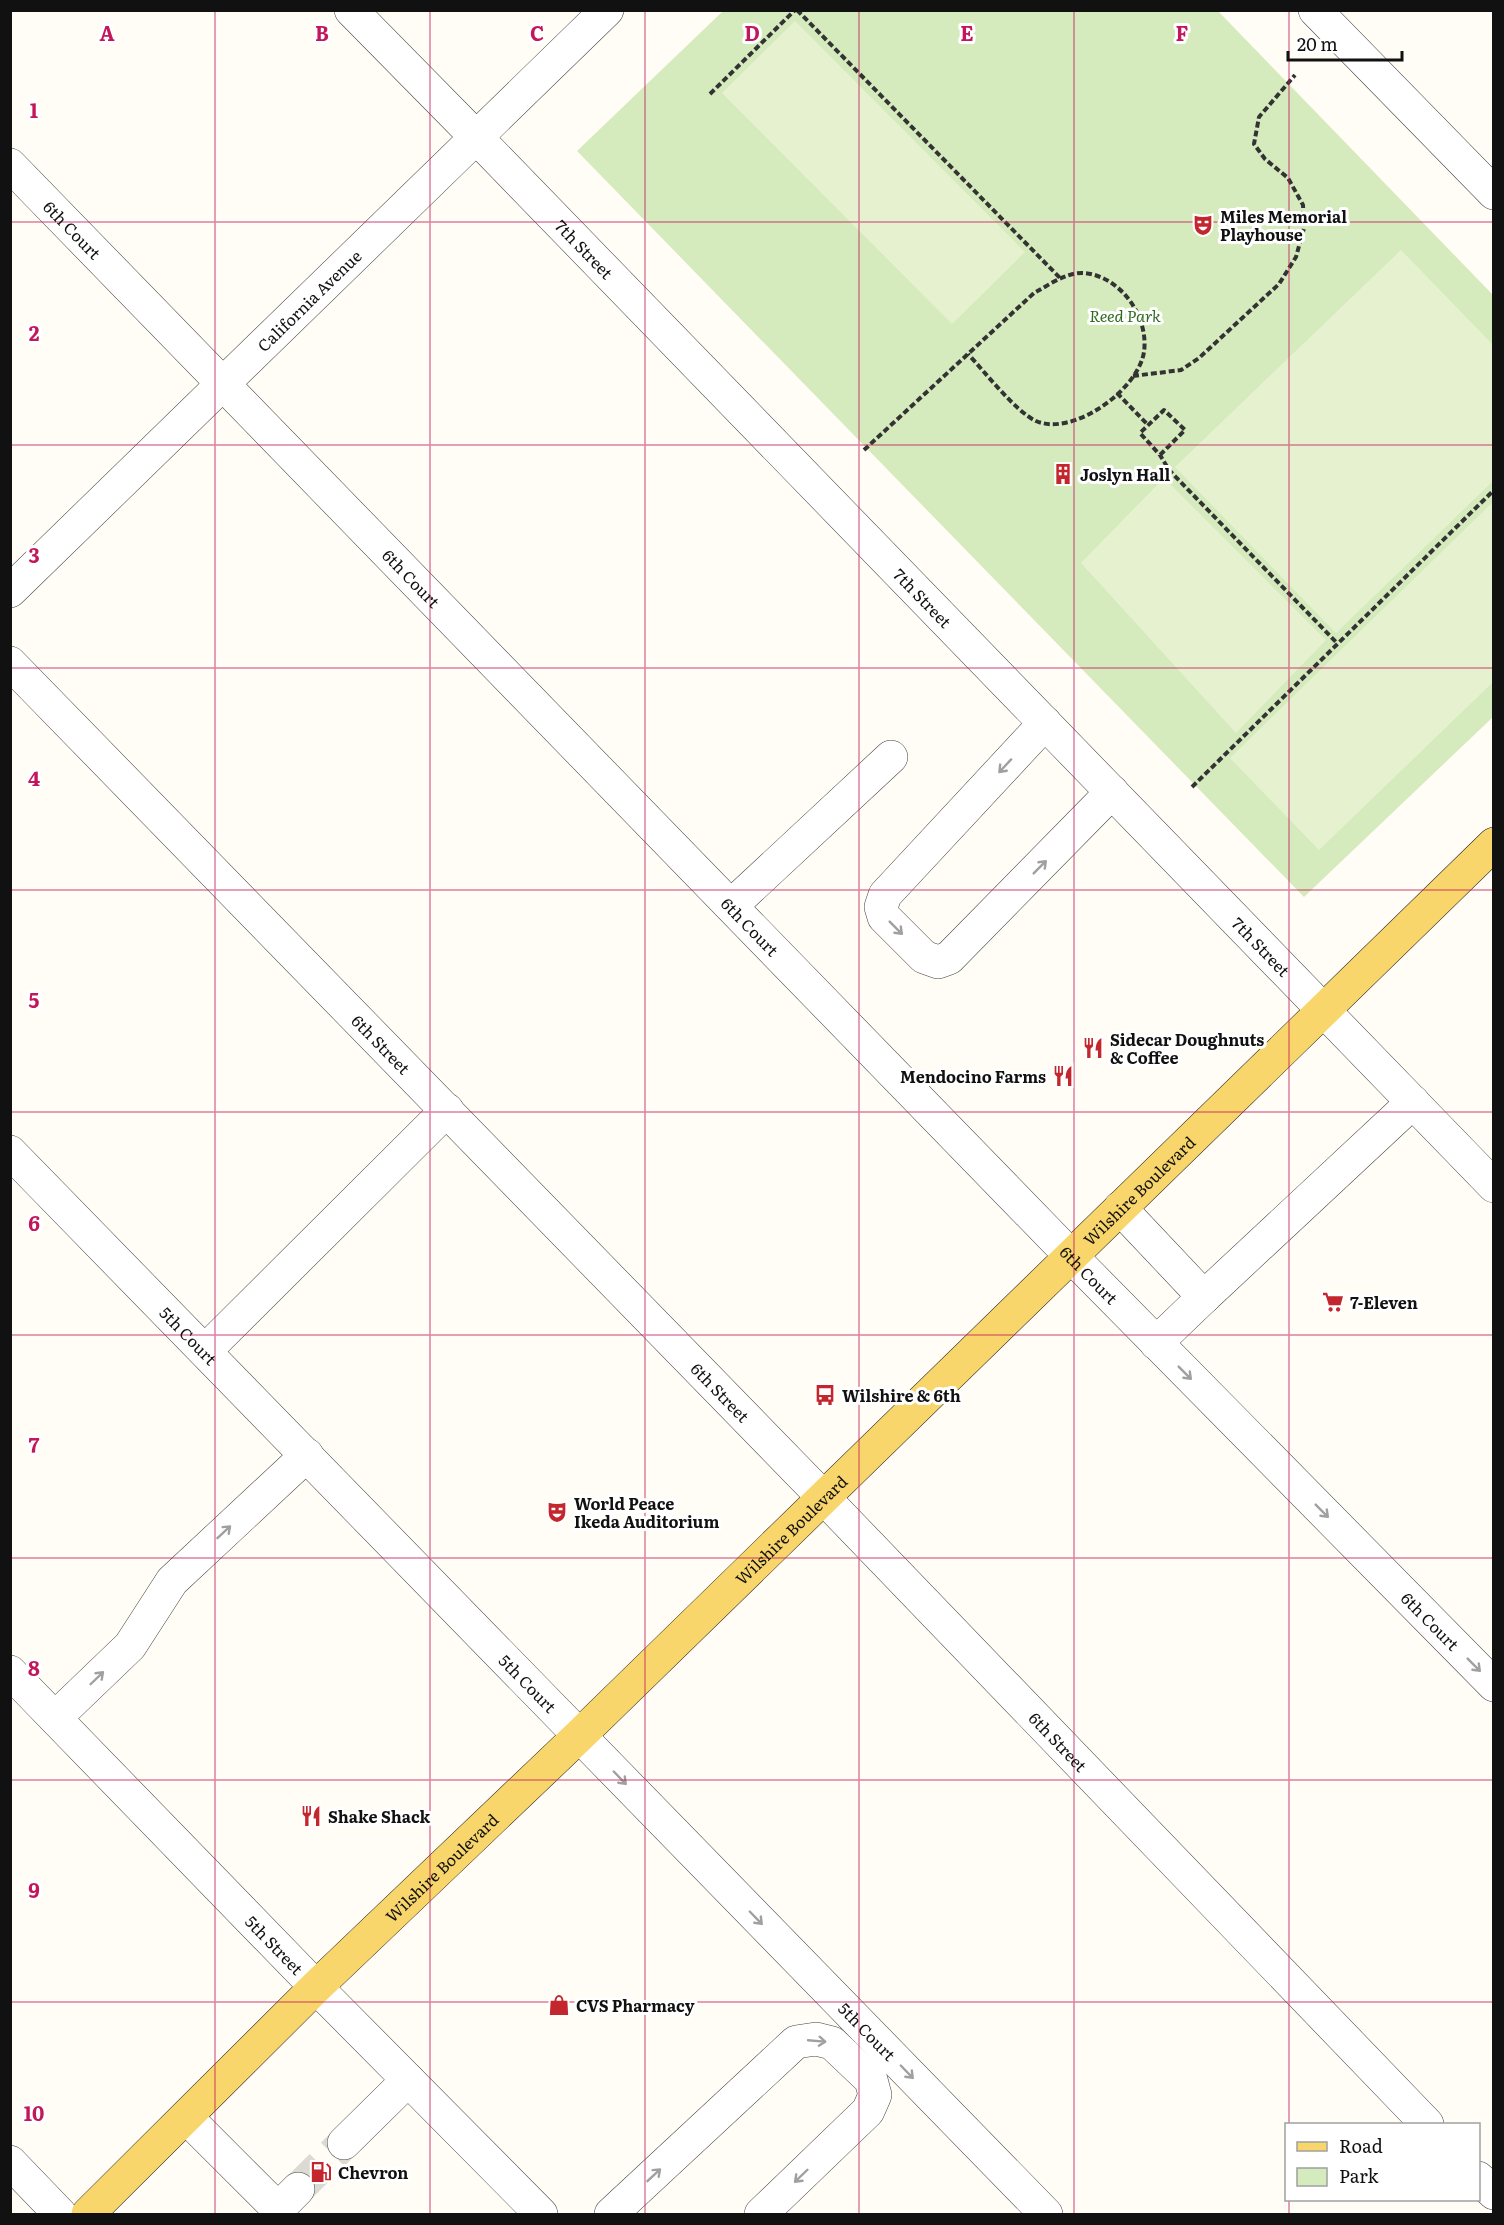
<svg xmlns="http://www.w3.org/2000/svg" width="1504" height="2225" font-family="Literata,serif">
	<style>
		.green { fill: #d5ebbd }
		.pitch { fill: #e6f2cf }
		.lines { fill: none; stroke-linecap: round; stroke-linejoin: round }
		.minor-tunnel { stroke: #dbdad3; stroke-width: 33; stroke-dasharray: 33 16; stroke-linecap: butt }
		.minor-casing { stroke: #444; stroke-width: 34 }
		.major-casing { stroke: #222; stroke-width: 34 }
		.path { stroke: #333; stroke-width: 4; stroke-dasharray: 6 3; stroke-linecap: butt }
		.minor { stroke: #fff; stroke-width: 33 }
		.major { stroke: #f9d66b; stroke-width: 33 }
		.oneway { stroke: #a0a0a0 }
		.grid { fill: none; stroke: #c2185b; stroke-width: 1.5; stroke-opacity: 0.55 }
		.labels { text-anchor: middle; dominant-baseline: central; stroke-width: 6; stroke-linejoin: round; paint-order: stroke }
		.poi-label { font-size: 16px; font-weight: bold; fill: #111; stroke: #fff; text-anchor: start }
		.street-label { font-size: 16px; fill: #111; stroke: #fff }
		.park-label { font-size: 16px; font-style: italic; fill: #2f6b1f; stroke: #fff }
		.grid-label { font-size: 20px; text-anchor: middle; font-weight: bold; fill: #c2185b; stroke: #fff; stroke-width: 6; stroke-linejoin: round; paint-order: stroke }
	</style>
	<rect width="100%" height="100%" fill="#fffdf5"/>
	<path class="green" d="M723 11H1218L1493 295V717L1304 897 577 151Z"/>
	<path class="pitch" d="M795 21 1025 252 952 324 722 93Z
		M1401 250 1493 345V481L1336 633 1175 467Z
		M1164 478 1326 640 1236 733 1081 563Z
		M1493 502V682L1319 850 1230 758Z"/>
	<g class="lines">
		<path class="minor-tunnel" d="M298 2189 344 2143"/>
		<defs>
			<g id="minor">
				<path id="s1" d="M351 10 476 137 1494 1186"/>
				<path d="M1315 10 1494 193"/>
				<path id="s2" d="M10 165 1071 1256 1494 1685"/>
				<path id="s3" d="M10 591 607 10"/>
				<path id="s4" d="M10 663 823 1497 1427 2124"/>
				<path d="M1045 723 885 895 881 907 884 917 924 957 938 962 949 958 1112 792"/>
				<path d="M731 906 891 757"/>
				<path id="s5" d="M10 1152 1046 2214"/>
				<path d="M1120 1208 1204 1297 1156 1343"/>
				<path d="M1204 1297 1413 1102"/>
				<path d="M205 1351 447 1110"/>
				<path id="s6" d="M10 1672 316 1987 541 2214"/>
				<path d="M55 1718 130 1646 172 1581 307 1455"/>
				<path d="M186 2117 278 2209 298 2189"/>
				<path d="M344 2143 408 2080"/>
				<path d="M10 2162 60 2214"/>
				<path d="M1478 2178 1494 2193"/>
				<path d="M611 2214 796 2042 816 2039 832 2043 871 2080 875 2095 868 2111 761 2214"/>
			</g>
			<g id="major">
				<path id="s7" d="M88 2214 316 1987 579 1736 1494 844"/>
			</g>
		</defs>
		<use href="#minor" class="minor-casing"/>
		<use href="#major" class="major-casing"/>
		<path class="path" d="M797 10 1061 279
			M710 94 795 10
			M1133 376 1181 370 1199 358 1279 284 1296 257 1304 228 1303 205 1288 178 1265 159 1254 144 1259 117 1295 75
			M1117 393 1148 425
			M864 450 1034 293C1049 285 1066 272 1084 273 1120 276 1149 316 1144 352 1138 390 1073 437 1036 421 1016 412 984 371 968 354
			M1160 455 1185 430 1164 410 1140 433 1160 455 1169 470 1337 643
			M1192 787 1494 490"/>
		<use href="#minor" class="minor"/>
		<use href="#major" class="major"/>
	</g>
	<defs><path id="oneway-shaft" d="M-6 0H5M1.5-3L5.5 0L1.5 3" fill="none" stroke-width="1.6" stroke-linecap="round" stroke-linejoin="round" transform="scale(1.5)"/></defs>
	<g class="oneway">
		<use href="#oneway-shaft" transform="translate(1005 766) rotate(133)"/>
		<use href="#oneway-shaft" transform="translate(1040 867) rotate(-45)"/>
		<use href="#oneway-shaft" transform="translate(896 928) rotate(45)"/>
		<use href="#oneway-shaft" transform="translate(1185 1373) rotate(45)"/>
		<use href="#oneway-shaft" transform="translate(1322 1511) rotate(45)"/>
		<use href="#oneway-shaft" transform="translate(224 1532) rotate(-43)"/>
		<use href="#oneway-shaft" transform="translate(1474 1665) rotate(45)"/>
		<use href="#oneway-shaft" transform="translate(97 1678) rotate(-44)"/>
		<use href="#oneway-shaft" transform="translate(620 1778) rotate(46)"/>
		<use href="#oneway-shaft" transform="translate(756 1918) rotate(46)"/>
		<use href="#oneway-shaft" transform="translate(817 2041) rotate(5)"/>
		<use href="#oneway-shaft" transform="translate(907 2072) rotate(46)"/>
		<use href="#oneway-shaft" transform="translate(654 2175) rotate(-43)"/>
		<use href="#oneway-shaft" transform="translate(801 2176) rotate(136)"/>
	</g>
	<path class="grid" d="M215 10V2214M430 10V2214M645 10V2214M859 10V2214M1074 10V2214M1289 10V2124M10 222H1494M10 445H1494M10 668H1494M10 890H1494M10 1112H1494M10 1335H1494M10 1558H1494M10 1780H1494M10 2002H1494M1289 2200V2214"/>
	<defs>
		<symbol id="theatre-bare" viewBox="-9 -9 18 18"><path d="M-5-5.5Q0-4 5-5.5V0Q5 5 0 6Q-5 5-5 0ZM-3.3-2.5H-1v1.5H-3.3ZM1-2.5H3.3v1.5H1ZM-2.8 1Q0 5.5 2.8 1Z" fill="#c4262e" stroke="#fff" stroke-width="2.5" paint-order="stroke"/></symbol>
		<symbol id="building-bare" viewBox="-9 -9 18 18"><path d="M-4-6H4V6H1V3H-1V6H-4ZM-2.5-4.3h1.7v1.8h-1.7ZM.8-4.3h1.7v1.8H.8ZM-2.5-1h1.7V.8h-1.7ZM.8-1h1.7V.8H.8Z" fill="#c4262e" stroke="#fff" stroke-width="2.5" paint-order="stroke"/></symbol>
		<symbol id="restaurant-bare" viewBox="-9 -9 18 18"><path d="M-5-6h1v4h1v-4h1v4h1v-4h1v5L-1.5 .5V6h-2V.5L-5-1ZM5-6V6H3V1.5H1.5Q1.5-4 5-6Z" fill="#c4262e" stroke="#fff" stroke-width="2.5" paint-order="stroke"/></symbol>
		<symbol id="supermarket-bare" viewBox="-9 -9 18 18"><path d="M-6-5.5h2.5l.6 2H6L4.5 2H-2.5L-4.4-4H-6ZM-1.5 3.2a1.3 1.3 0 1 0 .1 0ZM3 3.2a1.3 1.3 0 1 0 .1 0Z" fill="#c4262e" stroke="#fff" stroke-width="2.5" paint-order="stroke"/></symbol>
		<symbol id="bus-bare" viewBox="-9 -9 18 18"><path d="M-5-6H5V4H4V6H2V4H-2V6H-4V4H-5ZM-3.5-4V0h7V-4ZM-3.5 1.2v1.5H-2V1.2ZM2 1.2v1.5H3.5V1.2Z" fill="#c4262e" stroke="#fff" stroke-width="2.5" paint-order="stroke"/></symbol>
		<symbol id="shop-bare" viewBox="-9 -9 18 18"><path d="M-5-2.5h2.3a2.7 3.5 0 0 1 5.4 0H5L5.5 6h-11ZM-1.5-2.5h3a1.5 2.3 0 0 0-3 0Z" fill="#c4262e" stroke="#fff" stroke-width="2.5" paint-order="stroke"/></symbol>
		<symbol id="fuel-bare" viewBox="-9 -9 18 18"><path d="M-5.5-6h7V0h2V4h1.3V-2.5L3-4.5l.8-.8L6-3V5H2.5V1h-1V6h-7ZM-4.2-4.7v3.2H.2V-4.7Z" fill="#c4262e" stroke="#fff" stroke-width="2.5" paint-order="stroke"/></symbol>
	</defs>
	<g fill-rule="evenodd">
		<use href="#theatre-bare" x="1188" y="210" width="30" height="30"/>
		<use href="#building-bare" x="1048" y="459" width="30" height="30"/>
		<use href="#restaurant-bare" x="1078" y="1033" width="30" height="30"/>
		<use href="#restaurant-bare" x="1048" y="1061" width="30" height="30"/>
		<use href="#supermarket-bare" x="1318" y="1287" width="30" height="30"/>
		<use href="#bus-bare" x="810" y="1380" width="30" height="30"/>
		<use href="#theatre-bare" x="542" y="1497" width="30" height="30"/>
		<use href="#restaurant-bare" x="296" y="1801" width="30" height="30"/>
		<use href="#shop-bare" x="544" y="1990" width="30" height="30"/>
		<use href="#fuel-bare" x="306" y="2157" width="30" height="30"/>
	</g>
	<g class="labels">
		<g class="poi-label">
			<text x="1220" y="216">Miles Memorial<tspan x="1220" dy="18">Playhouse</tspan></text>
			<text x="1080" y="474">Joslyn Hall</text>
			<text x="1110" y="1039">Sidecar Doughnuts<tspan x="1110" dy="18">&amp; Coffee</tspan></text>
			<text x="1046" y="1076" text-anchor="end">Mendocino Farms</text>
			<text x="1350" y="1302">7-Eleven</text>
			<text x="842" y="1395">Wilshire &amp; 6th</text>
			<text x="574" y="1503">World Peace<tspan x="574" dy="18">Ikeda Auditorium</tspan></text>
			<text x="328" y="1816">Shake Shack</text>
			<text x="576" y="2005">CVS Pharmacy</text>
			<text x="338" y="2172">Chevron</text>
		</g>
		<g class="street-label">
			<text stroke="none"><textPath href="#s2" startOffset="90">6th Court</textPath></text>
			<text stroke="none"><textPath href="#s1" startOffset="334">7th Street</textPath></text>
			<text stroke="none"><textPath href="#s3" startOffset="417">California Avenue</textPath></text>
			<text stroke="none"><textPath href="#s2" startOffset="576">6th Court</textPath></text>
			<text stroke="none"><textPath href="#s1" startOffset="820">7th Street</textPath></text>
			<text stroke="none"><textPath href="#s2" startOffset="1062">6th Court</textPath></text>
			<text stroke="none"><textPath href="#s1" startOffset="1306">7th Street</textPath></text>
			<text stroke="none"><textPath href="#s4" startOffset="532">6th Street</textPath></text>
			<text stroke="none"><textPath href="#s7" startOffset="1467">Wilshire Boulevard</textPath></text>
			<text stroke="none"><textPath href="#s2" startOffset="1548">6th Court</textPath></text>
			<text stroke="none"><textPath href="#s5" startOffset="256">5th Court</textPath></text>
			<text stroke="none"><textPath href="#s4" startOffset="1018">6th Street</textPath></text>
			<text stroke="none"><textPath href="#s7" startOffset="981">Wilshire Boulevard</textPath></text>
			<text stroke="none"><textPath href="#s2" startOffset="2034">6th Court</textPath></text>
			<text stroke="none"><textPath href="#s5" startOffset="742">5th Court</textPath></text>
			<text stroke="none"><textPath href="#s4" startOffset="1504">6th Street</textPath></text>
			<text stroke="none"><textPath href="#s7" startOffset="495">Wilshire Boulevard</textPath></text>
			<text stroke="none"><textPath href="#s6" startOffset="380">5th Street</textPath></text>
			<text stroke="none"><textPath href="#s5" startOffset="1228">5th Court</textPath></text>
		</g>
		<g class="park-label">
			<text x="1125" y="315">Reed Park</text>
		</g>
	</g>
	<g class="grid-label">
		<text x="107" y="41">A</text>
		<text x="322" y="41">B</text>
		<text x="537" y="41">C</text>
		<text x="752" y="41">D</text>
		<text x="967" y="41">E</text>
		<text x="1182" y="41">F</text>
		<text x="34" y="118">1</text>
		<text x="34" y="341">2</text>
		<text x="34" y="563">3</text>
		<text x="34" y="786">4</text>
		<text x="34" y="1008">5</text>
		<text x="34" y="1231">6</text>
		<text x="34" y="1453">7</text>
		<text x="34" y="1676">8</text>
		<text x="34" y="1898">9</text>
		<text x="34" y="2121">10</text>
	</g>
	<rect width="1504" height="2225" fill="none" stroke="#111111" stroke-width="24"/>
	<rect x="1285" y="2123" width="195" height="78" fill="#ffffff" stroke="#a0a0a0" stroke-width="1.5"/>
	<rect x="1297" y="2142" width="30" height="9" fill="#f9d66b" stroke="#a0a0a0" stroke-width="1.5"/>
	<text x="1339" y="2153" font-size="18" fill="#111111">Road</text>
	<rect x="1297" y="2168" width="30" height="18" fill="#d5ebbd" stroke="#a0a0a0" stroke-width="1.5"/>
	<text x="1339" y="2183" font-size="18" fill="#111111">Park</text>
	<path d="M1288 51v9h114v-9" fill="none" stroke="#111111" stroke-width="3"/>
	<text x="1297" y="51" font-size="18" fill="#111111" stroke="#ffffff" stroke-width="4.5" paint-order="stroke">20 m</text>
</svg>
